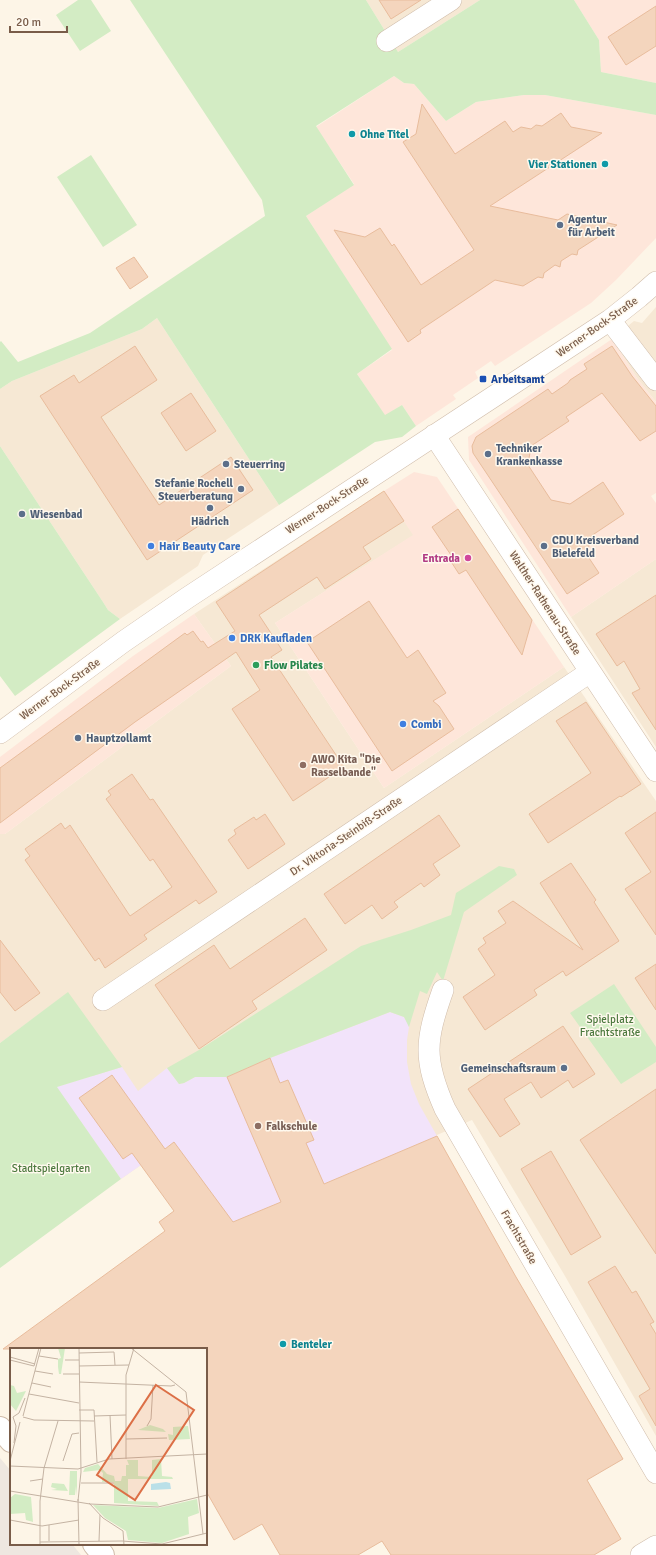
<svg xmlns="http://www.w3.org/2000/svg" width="656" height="1555" font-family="Signika,sans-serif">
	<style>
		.residential { fill: #f6e8d4 }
		.commercial { fill: #fee6da }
		.industrial { fill: #eee7e0 }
		.education { fill: #f2e3fa }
		.green { fill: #d3ecc4 }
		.building { fill: #f4d5bd; stroke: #e8bc9c }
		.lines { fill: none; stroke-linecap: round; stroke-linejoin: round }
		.minor-casing { stroke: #d0bdab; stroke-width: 22 }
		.tertiary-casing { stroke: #d0bdab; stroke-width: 24 }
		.minor { stroke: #fff; stroke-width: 21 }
		.tertiary { stroke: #fff; stroke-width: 22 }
		.culture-dot { fill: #0f9aa8; stroke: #fff9ee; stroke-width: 1.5 }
		.service-dot { fill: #5c6f8a; stroke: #fff9ee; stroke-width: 1.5 }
		.transit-dot { fill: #1a4fb4; stroke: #fff9ee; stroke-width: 1.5 }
		.shop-dot { fill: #3f7fe0; stroke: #fff9ee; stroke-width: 1.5 }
		.hotel-dot { fill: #d1479c; stroke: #fff9ee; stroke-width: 1.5 }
		.leisure-dot { fill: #2e9e5b; stroke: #fff9ee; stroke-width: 1.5 }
		.education-dot { fill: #8d6e63; stroke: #fff9ee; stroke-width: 1.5 }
		.labels { text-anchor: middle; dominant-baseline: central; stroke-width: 3; stroke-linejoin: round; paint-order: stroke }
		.culture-label { font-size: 11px; font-weight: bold; fill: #0d838f; stroke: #fff9ee; text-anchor: start }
		.service-label { font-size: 11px; font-weight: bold; fill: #4e5e75; stroke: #fff9ee; text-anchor: start }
		.street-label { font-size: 11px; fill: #795c49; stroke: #fff9ee }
		.transit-label { font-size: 11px; font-weight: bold; fill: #164399; stroke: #fff9ee; text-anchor: start }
		.shop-label { font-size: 11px; font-weight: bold; fill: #366cbe; stroke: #fff9ee; text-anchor: start }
		.hotel-label { font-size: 11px; font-weight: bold; fill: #b23c85; stroke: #fff9ee; text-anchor: end }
		.leisure-label { font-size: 11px; font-weight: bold; fill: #27864d; stroke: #fff9ee; text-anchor: start }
		.education-label { font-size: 11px; font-weight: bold; fill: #785e54; stroke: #fff9ee; text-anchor: start }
		.park-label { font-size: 11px; fill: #4c793e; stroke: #fff9ee }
		.inset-road { fill: none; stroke: #c4b3a3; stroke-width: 1 }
		.view { fill: #dc6f46; fill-opacity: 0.15; stroke: #dc6f46; stroke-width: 2 }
		.inset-edge { fill: none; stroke: #795c49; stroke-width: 2 }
	</style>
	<rect width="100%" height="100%" fill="#fdf5e7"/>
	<path class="residential" d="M366 0H480L398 52Z
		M656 307V402L637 378 612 339 634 321 642 323Z
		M157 318 279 505 203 555 198 566 120 619 108 610 103 602 0 446V389L12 381 142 329Z
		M384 491 414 535 275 623 384 788 564 667 656 801V1436L565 1276 472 1120 233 1222 174 1142 121 1179 68 993 0 1043V834H5L231 666 194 614Z
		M656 559V747L571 617Z"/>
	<path class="commercial" d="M574 0H656V83L601 72 599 40Z
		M394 76 404 83 414 84 446 121 476 102 524 95H545L656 115V238L616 280 591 303 495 366 491 361 475 372 478 378 453 395 456 399 416 426 402 405 385 416 357 374 392 350 306 216 354 184 316 127Z
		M612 339 637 378 656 402V493L651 496 656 503V559L571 617 469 460 468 437Z
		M414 472 437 477 564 667 384 788 275 623 413 535 384 491Z
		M194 614 231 666 5 834H0V757L133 656Z"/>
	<path class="industrial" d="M0 1458 11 1471V1544H72L81 1555H0Z"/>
	<path class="education" d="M390 1012 404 1017 407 1021 409 1027 407 1040V1062L411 1084 419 1104 437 1136 233 1222 174 1142 121 1179 56 1087 122 1067 138 1091 167 1068 179 1084 184 1083 195 1077H227L270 1058Z"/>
	<path class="green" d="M78 0H91L111 31 80 51 56 15Z
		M130 0H366L398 52 480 0H574L599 40 601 72 656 83V115L545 95H524L476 102 446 121 414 84 404 83 394 76 316 126 354 185 306 216 392 349 357 374 385 415 402 405 416 426 402 437 375 442 279 505 157 318 142 329 12 381 0 389V342L1 341 18 362 90 333 265 216 262 200Z
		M91 155 137 225 103 247 57 177Z
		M0 446 103 602 108 610 120 619 15 696 0 676Z
		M499 866 514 869 517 875 464 912 443 981 437 972 427 994 420 991 409 1027 404 1017 390 1012 270 1058 227 1077H195L184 1083 179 1084 167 1068 199 1050 361 946 411 930 451 915 456 893Z
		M614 984 656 1047V1062L621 1084 570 1013Z
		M68 992 122 1067 57 1087 121 1179 0 1268V1043Z"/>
	<path class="building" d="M379 0H421L391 19Z
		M656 6V46L626 65 608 37Z
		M422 104 455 154 505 121 513 132 521 127 531 129 536 125 542 126 561 113 571 127 602 133 490 206 558 220 567 214 617 225 578 250 577 255 572 254 561 261 560 267 555 265 544 273 543 278 538 277 523 286 495 280 420 330 421 333 408 342 334 230 365 237 380 228 392 246 394 244 421 285 474 250 403 142 416 134Z
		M134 257 148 277 130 289 116 268Z
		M135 346 157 380 101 417 159 505 231 457 253 490 147 560 40 396 74 375 79 383Z
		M612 346 632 376 656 406V431L640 441 602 393 566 417 569 421 531 446 528 465 551 500 570 504 603 482 624 514 591 536 587 555 599 573 567 594 473 453 472 446 476 437 548 389 552 394 568 383 570 380 587 369 584 364Z
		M191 393 216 431 186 451 161 413Z
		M384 491 404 521 363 547 371 559 325 589 317 577 259 615 282 650 271 657 344 767 293 801 232 709 260 690 236 652 135 722 0 823V768L185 633 187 635 193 631 201 642 203 641 208 648 235 631 216 602Z
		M458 509 532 620 522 655 466 570 459 574 450 560 453 558 432 527Z
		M656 595V730L632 693 640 689 624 661 617 666 596 634Z
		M369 601 407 658 418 650 446 693 433 701 439 706 454 729 392 771 307 642Z
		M586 702 641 784 621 797 620 796 548 843 529 814 591 773 556 721Z
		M132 774 150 800 153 799 217 892 199 904 196 900 144 935 147 939 105 968 99 958 95 961 25 860 30 856 25 849 61 823 65 829 70 825 130 916 172 887 153 859 150 861 106 799 111 795 108 791Z
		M656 812V935L625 889 651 872 625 833Z
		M265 814 285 844 248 869 228 840 236 834 234 830 254 817 256 820Z
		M439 815 460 846 433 864 440 875 424 887 421 883 394 902 398 907 382 919 372 905 345 924 324 894Z
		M571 863 596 900 594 902 619 941 566 976 563 971 534 990 537 995 485 1030 463 997 495 975 478 949 486 943 483 938 506 923 498 911 513 901 583 950 540 883Z
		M305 918 327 950 252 1001 257 1009 199 1049 155 985 214 945 230 969Z
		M0 940 40 993 15 1011 0 992Z
		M656 964V1010L635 978Z
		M563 1026 595 1074 573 1088 568 1080 541 1098 531 1082 504 1099 520 1124 500 1137 468 1089Z
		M270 1058 280 1083 288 1080 314 1140 306 1143 324 1184 437 1136 516 1277 623 1459 587 1480 621 1539 594 1555H391L382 1541 358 1555H280L262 1524 234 1540 206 1491V1349H3L165 1231 159 1222 174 1211 132 1153 123 1159 79 1098 112 1075 165 1149 174 1142 233 1222 281 1202 227 1077Z
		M656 1089V1254L580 1140Z
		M551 1151 601 1237 571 1255 521 1169Z
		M615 1266 632 1293 636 1291 654 1322 650 1324 656 1334V1426L639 1396 650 1389 588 1282Z"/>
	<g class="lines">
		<defs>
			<path id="minor" d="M387 41 451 0
				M610 320 656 380
				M434 435 656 771
				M0 733 123 642 187 598 610 320 639 297 656 282
				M443 990C425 1041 423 1059 445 1109L656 1473
				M103 1000 590 672
				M641 1555 656 1546"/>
			<path id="tertiary" d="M0 1428 11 1441
				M94 1544 103 1555"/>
		</defs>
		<use href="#minor" class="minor-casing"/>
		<use href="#tertiary" class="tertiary-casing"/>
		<use href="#minor" class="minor"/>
		<use href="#tertiary" class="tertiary"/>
	</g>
	<g class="culture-dot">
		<circle cx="352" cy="134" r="4"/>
		<circle cx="605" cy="164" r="4"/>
		<circle cx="283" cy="1344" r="4"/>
	</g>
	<g class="service-dot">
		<circle cx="560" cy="225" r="4"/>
		<circle cx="488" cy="454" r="4"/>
		<circle cx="226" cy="464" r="4"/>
		<circle cx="241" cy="489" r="4"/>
		<circle cx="210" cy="508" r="4"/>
		<circle cx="22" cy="514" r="4"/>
		<circle cx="544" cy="546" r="4"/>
		<circle cx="78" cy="738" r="4"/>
		<circle cx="564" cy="1068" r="4"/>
	</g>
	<rect class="transit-dot" x="479" y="375" width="8" height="8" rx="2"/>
	<g class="shop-dot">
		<circle cx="151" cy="546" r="4"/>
		<circle cx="232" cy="638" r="4"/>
		<circle cx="403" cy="724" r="4"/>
	</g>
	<circle class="hotel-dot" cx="468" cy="558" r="4"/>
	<circle class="leisure-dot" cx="256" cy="665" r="4"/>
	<g class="education-dot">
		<circle cx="303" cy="765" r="4"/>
		<circle cx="258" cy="1126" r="4"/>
	</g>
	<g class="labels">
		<g class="culture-label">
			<text x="360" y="134">Ohne Titel</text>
			<text x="597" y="164" text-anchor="end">Vier Stationen</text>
			<text x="291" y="1344">Benteler</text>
		</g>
		<g class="service-label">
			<text x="568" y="219">Agentur<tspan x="568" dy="13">für Arbeit</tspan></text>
			<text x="496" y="448">Techniker<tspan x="496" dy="13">Krankenkasse</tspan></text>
			<text x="234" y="464">Steuerring</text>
			<text x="233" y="483" text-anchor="end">Stefanie Rochell<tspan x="233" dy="13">Steuerberatung</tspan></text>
			<text x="30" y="514">Wiesenbad</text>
			<text x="210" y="521" text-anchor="middle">Hädrich</text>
			<text x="552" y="540">CDU Kreisverband<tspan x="552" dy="13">Bielefeld</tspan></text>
			<text x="86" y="738">Hauptzollamt</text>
			<text x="556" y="1068" text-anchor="end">Gemeinschaftsraum</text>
		</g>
		<g class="street-label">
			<text transform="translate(597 327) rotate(-35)">Werner-Bock-Straße</text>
			<text transform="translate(327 505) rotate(-33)">Werner-Bock-Straße</text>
			<text transform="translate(545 603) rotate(57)">Walther-Rathenau-Straße</text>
			<text transform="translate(60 689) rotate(-36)">Werner-Bock-Straße</text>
			<text transform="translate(346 836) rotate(-34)">Dr. Viktoria-Steinbiß-Straße</text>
			<text transform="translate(519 1237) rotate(60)">Frachtstraße</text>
		</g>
		<g class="transit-label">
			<text x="491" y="379">Arbeitsamt</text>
		</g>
		<g class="shop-label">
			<text x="159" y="546">Hair Beauty Care</text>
			<text x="240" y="638">DRK Kaufladen</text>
			<text x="411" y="724">Combi</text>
		</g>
		<g class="hotel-label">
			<text x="460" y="558">Entrada</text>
		</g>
		<g class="leisure-label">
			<text x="264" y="665">Flow Pilates</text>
		</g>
		<g class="education-label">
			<text x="311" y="759">AWO Kita "Die<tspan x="311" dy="13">Rasselbande"</tspan></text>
			<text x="266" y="1126">Falkschule</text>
		</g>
		<g class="park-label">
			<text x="610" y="1019">Spielplatz<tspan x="610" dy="13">Frachtstraße</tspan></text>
			<text x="51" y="1168">Stadtspielgarten</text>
		</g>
	</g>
	<g transform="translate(10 1348)">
		<rect width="197" height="197" fill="#fdf5e7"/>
		<path d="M48 0H55L51 26H49L48 19V11L51 10ZM0 37 4 38 7 45 16 43 6 63 0 56ZM140 77 153 81 156 84 128 82ZM178 78 180 91 159 92 158 86 163 87V79ZM151 111 152 128 162 129 163 131H118V153L147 154 149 158 104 155V134H92L93 125 90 122 73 124 75 120 88 116 97 126 104 128 105 133H111L112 128H116V117H119L117 112H128V128L142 129V112ZM60 123H67V148L66 138 65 147H59ZM42 135 54 136 58 143 41 142 47 141 41 139ZM5 146 21 149 23 174 16 172 15 165 0 166V150ZM187 151 189 165 178 169 179 186 152 195 118 192 116 183 95 170 83 157 148 160Z" fill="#d3ecc4"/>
		<path d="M156 134 160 135 161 141 141 142V136Z" fill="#bae0e8"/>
		<path class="inset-road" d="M121 0 176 44 193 186M69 5 104 4 105 17M29 8 48 11M0 9 25 16M0 12 24 18M55 12H69M24 18 29 0M69 18 119 17M25 23 43 26M53 26H69M69 34 161 38 165 37M22 35 41 39M19 46 69 55M69 62H84L87 114M9 65 15 50M100 67 102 111M13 68 31 0M84 68 116 67M13 69 24 72 84 73M137 78 141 71 143 37M116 91 157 90M4 95 6 78 3 69 9 65M116 111V27L124 0M0 113 10 74M53 113 62 86 69 85M0 118 68 121 99 111 197 106M20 133 33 131M71 135H104M0 143 80 156M68 151 69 197M68 153 71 124 69 0M79 155 93 170 113 183 114 197M80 156 148 159 197 147M0 172 32 178 69 172M39 177V193M89 193 90 167M30 194 112 193 152 196 197 185M30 197V153L34 120 48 73"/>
		<path class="view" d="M146 37 184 62 125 152 87 127Z"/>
		<rect width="197" height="197" class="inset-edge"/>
	</g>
	<path d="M10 26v6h57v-6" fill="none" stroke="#795c49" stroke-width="2"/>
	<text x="16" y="26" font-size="12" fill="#795c49" stroke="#fff9ee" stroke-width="3" paint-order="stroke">20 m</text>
</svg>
